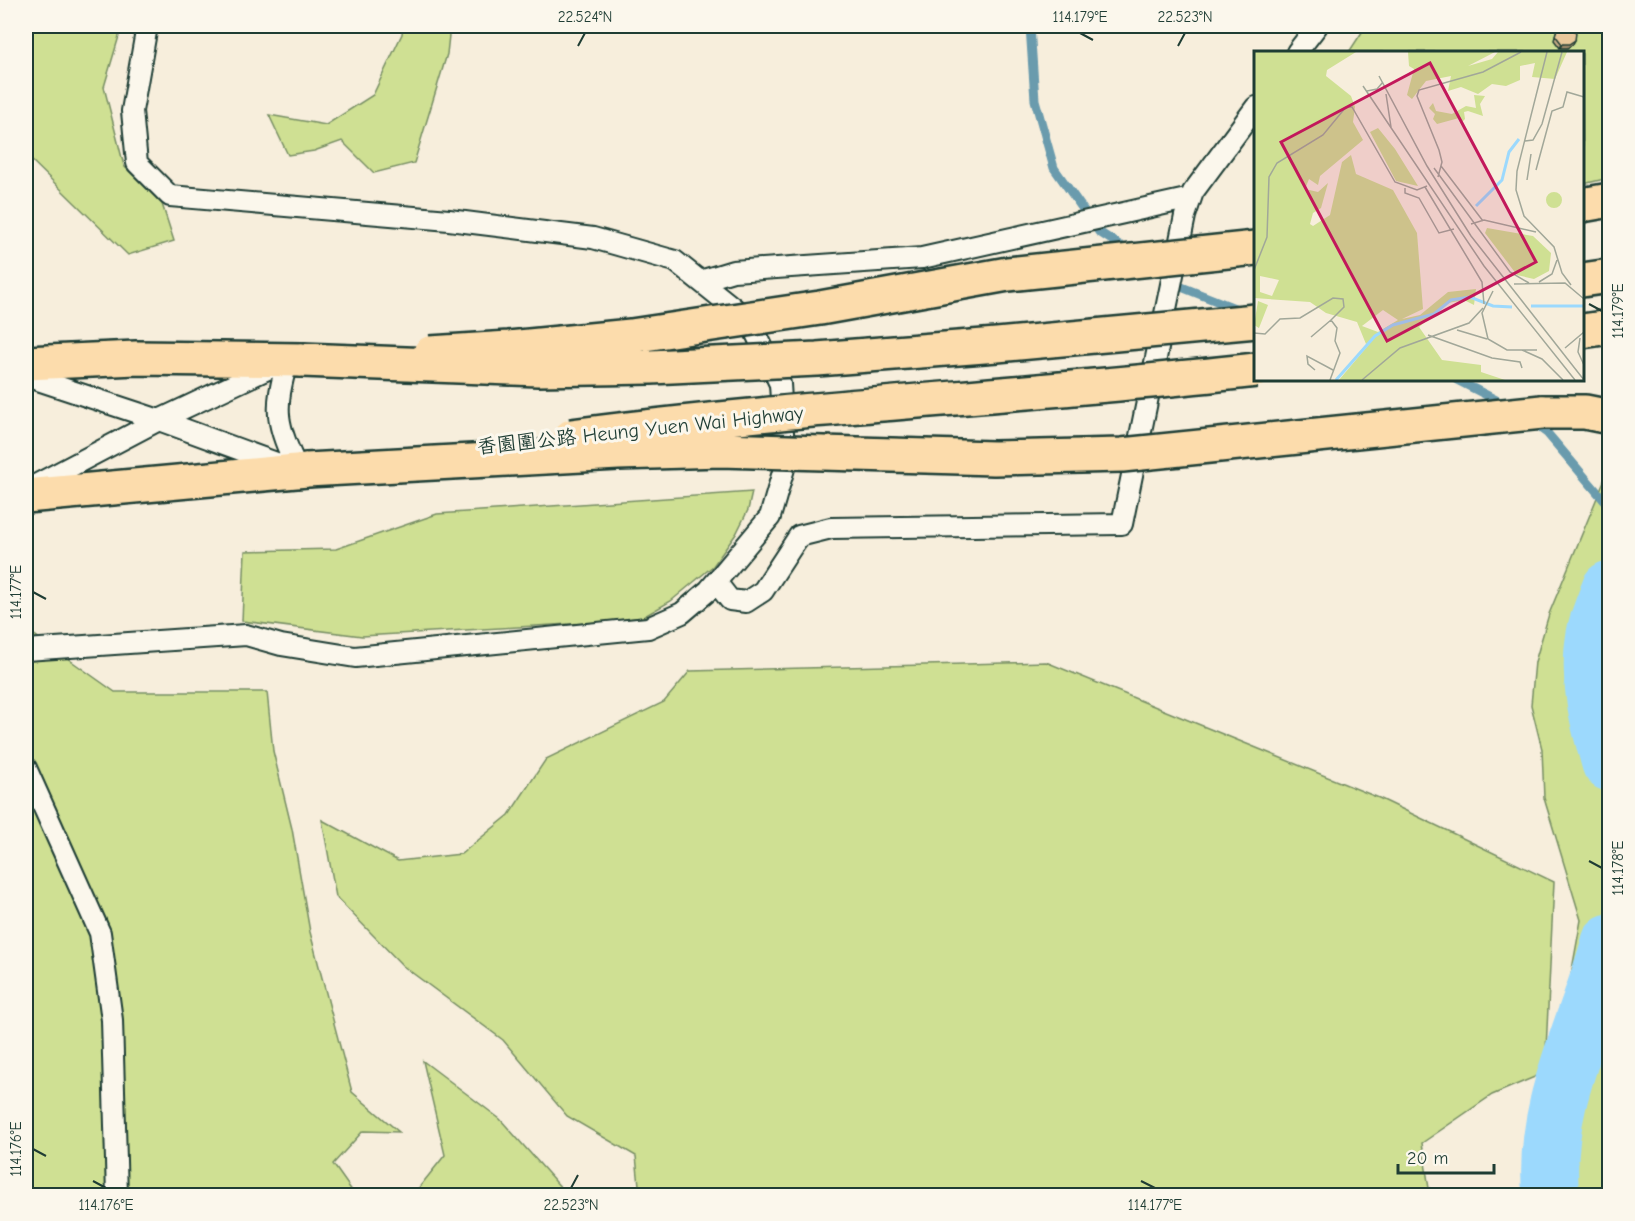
<svg xmlns="http://www.w3.org/2000/svg" width="1635" height="1221" font-family="'Comic Neue','LXGW WenKai TC',sans-serif">
	<style>
		.green { fill: #cfe093; stroke: #778e64; stroke-width: 1.5 }
		.lines { fill: none; stroke-linecap: round; stroke-linejoin: round }
		.stream { stroke: #6a9bad; stroke-width: 9 }
		.river { stroke: #9cd9fd; stroke-width: 57 }
		.service-casing { stroke: #1f3d34; stroke-width: 24 }
		.trunk-casing { stroke: #1f3d34; stroke-width: 38 }
		.motorway-casing { stroke: #1f3d34; stroke-width: 38 }
		.service { stroke: #fbf7ec; stroke-width: 20 }
		.trunk { stroke: #fcdcac; stroke-width: 33 }
		.motorway { stroke: #fcdcac; stroke-width: 33 }
		.trunk-bridge-casing { stroke: #1f3d34; stroke-width: 38; stroke-linecap: butt }
		.motorway-bridge-casing { stroke: #1f3d34; stroke-width: 38; stroke-linecap: butt }
		.trunk-bridge { stroke: #fcdcac; stroke-width: 33 }
		.motorway-bridge { stroke: #fcdcac; stroke-width: 33 }
		.wall { fill: #c8ac85; stroke: #1f3d34; stroke-width: 1.5 }
		.shaded-wall { fill: #a38c6c; stroke: #1f3d34; stroke-width: 1.5 }
		.building { fill: #e9c89b; stroke: #1f3d34; stroke-width: 1.5 }
		.ticks { fill: none; stroke: #1f3d34; stroke-width: 2 }
		.labels { text-anchor: middle; dominant-baseline: central; stroke-width: 6; stroke-linejoin: round; paint-order: stroke }
		.street-label { font-size: 20px; fill: #1f3d34; stroke: #fbf7ec }
		.inset-river { fill: none; stroke: #9cd9fd; stroke-width: 3 }
		.inset-road { fill: none; stroke: #a1a799; stroke-width: 1.5 }
		.view { fill: #c2185b; fill-opacity: 0.15; stroke: #c2185b; stroke-width: 3 }
		.inset-edge { fill: none; stroke: #1f3d34; stroke-width: 3 }
		.neatline { fill: none; stroke: #1f3d34; stroke-width: 2 }
		.ticks-label { font-size: 15px; text-anchor: middle; fill: #1f3d34 }
	</style>
	<rect width="100%" height="100%" fill="#f7eedc"/>
	<filter id="ink" filterUnits="userSpaceOnUse"><feTurbulence type="fractalNoise" baseFrequency=".0167" numOctaves="2"/><feDisplacementMap in="SourceGraphic" scale="12" xChannelSelector="R" yChannelSelector="G"/><feConvolveMatrix kernelMatrix="1 2 1 2 8 2 1 2 1" color-interpolation-filters="sRGB"/></filter>
	<g filter="url(#ink)">
		<path class="green" d="M26 26H122L104 87 124 166 162 204 174 241 128 255 26 155Z
			M403 26H450L447 54 414 163 374 173 342 141 314 151 288 155 269 115 326 125 373 95 402 34Z
			M1366 26H1609V178L1583 184 1582 52H1349Z
			M1608 471 1610 674 1603 704 1610 715 1609 1195H1536L1537 1096 1544 1073 1492 1095 1422 1143 1430 1195H640L636 1156 567 1116 503 1040 403 966 336 897 322 820 398 861 461 854 509 815 546 759 664 702 690 671 1046 662 1379 798 1554 882 1545 1070 1565 1008 1581 920 1544 798 1542 749 1531 705 1535 662 1549 614Z
			M752 492 748 510 736 534 713 566 671 601 643 617 603 622 362 636 242 621 245 551 336 549 437 514Z
			M26 629 115 692H267L273 751 292 829 310 932 352 1092 399 1132 363 1131 333 1164 355 1195 26 1196Z
			M423 1061 500 1119 563 1190V1195H413L445 1155Z"/>
		<g class="lines">
			<path class="stream" d="M1030 26 1035 100 1054 168 1099 232 1129 251
				M1152 267 1179 286 1242 311
				M1457 380 1508 406
				M1532 422 1547 433 1610 507"/>
			<path class="river" d="M1610 589C1605 602 1599 616 1596 629 1586 675 1597 718 1610 763
				M1551 1196C1541 1106 1587 1026 1610 942"/>
			<defs>
				<path id="service" d="M1297 52 1317 26
					M700 281 733 271 922 258 1191 198
					M288 359C273 412 276 422 298 471
					M26 376 159 420 287 467
					M26 490 159 420 276 365
					M716 582 730 600 746 602 763 591 799 536 831 528 1122 524 1185 216 1193 192 1256 107
					M26 650 246 635 281 645 355 657 648 628 682 613 709 590 770 517 785 465 780 384 750 321 675 261 593 238 449 220 170 196 137 163 132 111 147 26
					M26 768 100 933 112 1020 117 1196"/>
				<path id="trunk" d="M1582 205 1610 200
					M1582 331 1610 327
					M26 363 136 358 302 360
					M1542 412H1585L1610 417
					M26 496 307 470"/>
				<path id="motorway" d="M1582 280 1610 276"/>
			</defs>
			<use href="#service" class="service-casing"/>
			<use href="#trunk" class="trunk-casing"/>
			<use href="#motorway" class="motorway-casing"/>
			<use href="#service" class="service"/>
			<use href="#trunk" class="trunk"/>
			<use href="#motorway" class="motorway"/>
			<defs>
				<path id="trunk-bridge" d="M430 353 509 348 631 336 820 308 1008 274 1256 248
					M571 436C798 406 1028 396 1256 370
					M307 470 618 453 721 450 994 458 1122 455 1542 412"/>
				<path id="motorway-bridge" d="M302 360 538 369 651 367 817 359 997 345 1256 321"/>
			</defs>
			<use href="#trunk-bridge" class="trunk-bridge-casing"/>
			<use href="#motorway-bridge" class="motorway-bridge-casing"/>
			<use href="#trunk-bridge" class="trunk-bridge"/>
			<use href="#motorway-bridge" class="motorway-bridge"/>
		</g>
		<path class="wall" d="M1557 29 1573 44 1567 48H1560L1554 40Z"/>
		<path class="shaded-wall" d="M1575 40 1573 44 1567 48H1560L1562 44Z"/>
		<path class="building" d="M1560 26H1572L1576 33 1575 40 1569 44H1562L1555 35 1557 29Z"/>
	</g>
	<path class="ticks" d="M1080 33 1093 40M578 46 585 33M1178 46 1185 33M1589 304 1602 311M33 592 46 599M1589 861 1602 868M33 1149 46 1156M93 1181 106 1188M1141 1181 1155 1188M571 1188 578 1175"/>
	<g class="labels">
		<g class="street-label">
			<text transform="translate(640 430) rotate(-6)">香園圍公路 Heung Yuen Wai Highway</text>
		</g>
	</g>
	<g transform="translate(1254 51)">
		<rect width="330" height="330" fill="#f7eedc"/>
		<path d="M0 1H102L73 19 72 25 97 45 101 56 99 71 109 89 66 125 64 134 55 128 51 138 64 141 74 132 67 157 59 162 56 173 59 175 76 164 88 111 97 104 102 123 139 139 163 182 169 258 148 268 166 264 194 241 222 238 220 254 210 249 194 252 165 276 188 309 227 314V321L251 329H85L117 291 112 293 103 271 72 262 56 251 0 247ZM6 225 25 229 18 245 6 241ZM129 259 144 269 124 281 108 275ZM154 1H241L214 15 238 8 244 1H313L301 28 278 26 281 12 266 15V29L252 35 238 33 224 43 207 36 194 40 197 25 172 30 158 48 153 44 160 18 155 15ZM220 44 231 45 226 53 229 65 214 60 210 61 211 68 207 72 205 67 183 73 179 68 181 63 175 57 179 52 182 60 198 63 212 55 222 57ZM124 77 141 98 164 135 142 130 116 81ZM292 149a8 8 0 1 1 16 0a8 8 0 1 1-16 0ZM233 177 279 185 297 202 295 220 280 228 263 224 231 182ZM4 250 14 254 5 277 0 274Z" fill="#cfe093" fill-rule="evenodd"/>
		<path class="inset-river" d="M222 155 248 129 255 101 265 88M277 255H330M82 329 121 285 139 274 180 263 197 249 216 246 239 255 258 256"/>
		<path class="inset-road" d="M293 1 263 120 262 139 270 165 300 196 308 222 317 234M125 25 173 115 217 185 330 329M109 35 230 215 321 329M113 40 123 38 129 31M132 43 137 76M271 90 279 89 288 73 308 1M187 115 229 170M180 117 256 221 275 232M282 119 298 60 309 56 313 41 330 46M184 126 188 111 185 99 163 45 165 39 229 21 267 1M273 129 277 103M171 136 228 231 230 253M151 137V142L165 147 185 182 200 178M217 173 230 169 282 181M0 219 13 186 15 126 23 112 69 84 92 56H98L141 131 163 139 173 135M285 231 298 223 303 209M260 233 311 232 330 248M239 240 228 262 234 288 253 299H283M203 279 233 288M0 282 11 283 26 268 46 267 79 247 89 248 90 256 77 269 83 277 81 290 86 302 76 329M174 284 238 307 266 311 268 317M57 286 77 269M326 287 324 301 330 314M311 297 330 281M268 299 288 308 309 329M61 319 54 313 53 305 79 319M108 329 146 297 215 272 229 257"/>
		<path class="view" d="M176 12 282 211 133 290 27 91Z"/>
		<rect width="330" height="330" class="inset-edge"/>
	</g>
	<rect width="1635" height="1221" fill="none" stroke="#fbf7ec" stroke-width="66"/>
	<path d="M1398 1164v9h96v-9" fill="none" stroke="#1f3d34" stroke-width="3"/>
	<text x="1407" y="1164" font-size="18" fill="#1f3d34" stroke="#fbf7ec" stroke-width="4.5" paint-order="stroke">20 m</text>
	<rect x="33" y="33" width="1569" height="1155" class="neatline"/>
	<g class="ticks-label">
		<text x="585" y="22">22.524°N</text>
		<text x="1080" y="22">114.179°E</text>
		<text x="1185" y="22">22.523°N</text>
		<text transform="translate(1618 311) rotate(-90)" y="5">114.179°E</text>
		<text transform="translate(16 592) rotate(-90)" y="5">114.177°E</text>
		<text transform="translate(1618 868) rotate(-90)" y="5">114.178°E</text>
		<text transform="translate(16 1149) rotate(-90)" y="5">114.176°E</text>
		<text x="106" y="1210">114.176°E</text>
		<text x="571" y="1210">22.523°N</text>
		<text x="1155" y="1210">114.177°E</text>
	</g>
</svg>
